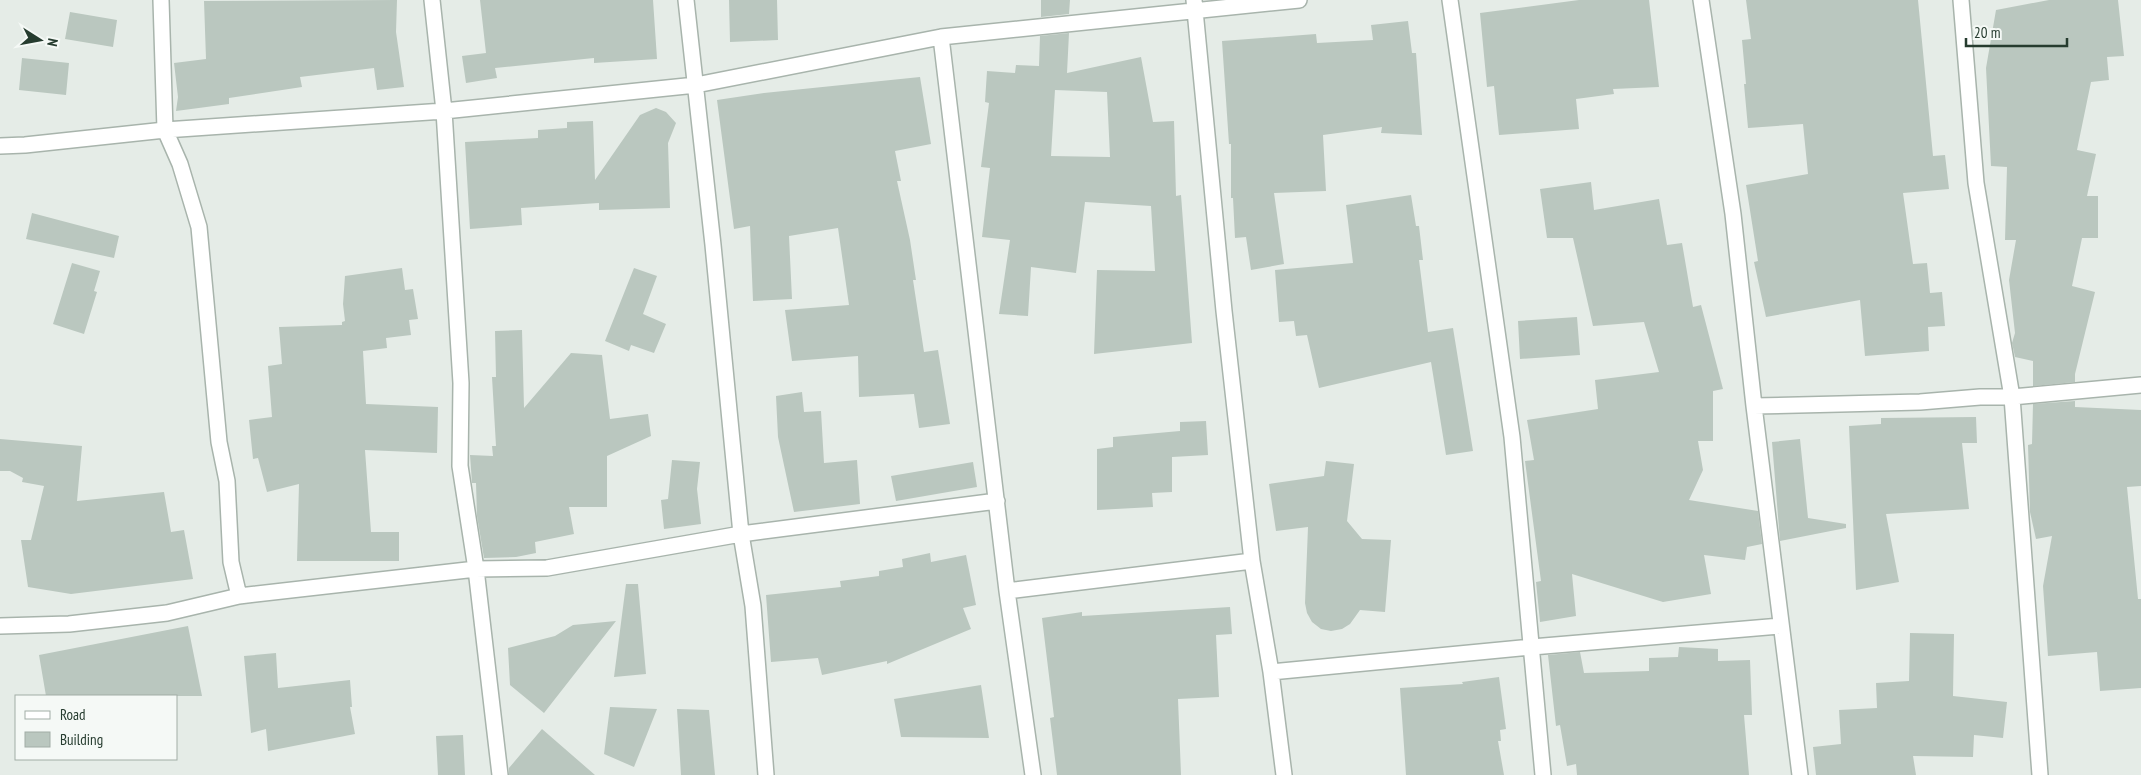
<svg xmlns="http://www.w3.org/2000/svg" width="2141" height="775" font-family="'PT Sans Narrow',sans-serif">
	<style>
		.building { fill: #bac7bf; fill-rule: evenodd }
		.lines { fill: none; stroke-linecap: round; stroke-linejoin: round }
		.street-casing { stroke: #a8b4ac; stroke-width: 18 }
		.street { stroke: #fff; stroke-width: 15 }
	</style>
	<rect width="100%" height="100%" fill="#e5ece7"/>
	<path class="building" d="M397 0 396 32 404 87 377 90 374 68 300 77 302 87 229 98V104L176 111 178 97 174 63 206 59 204 1Z
		M480 0H653L657 59 594 63V58L495 68 497 78 466 83 462 56 486 53Z
		M729 0H777L778 40 730 42Z
		M1041 0H1070L1069 14 1041 17Z
		M1579 0H1649L1659 87 1613 89 1614 94 1576 99 1579 129 1499 135 1494 86 1487 87 1480 13Z
		M1746 0H1918L1933 156 1945 155 1949 189 1903 193 1913 264 1927 263 1930 293 1942 292 1945 326 1928 327 1929 351 1865 356 1860 300 1766 317 1754 262 1758 261 1746 185 1808 174 1803 124 1748 128 1744 84H1746L1742 40 1751 39Z
		M2049 0H2118L2124 56 2107 57 2109 80 2091 82 2077 150 2096 154 2087 196H2098V238H2082L2072 286 2095 292 2075 374V382L2033 386V361L2015 357 2012 343 2015 333 2009 280 2016 240H2005L2007 167 1991 166 1986 68 1996 10Z
		M70 12 117 20 113 47 65 39Z
		M1408 21 1412 53H1416L1422 135 1381 133 1382 127 1323 135 1326 191 1274 193 1284 264 1251 270 1246 237 1235 238 1233 198H1231V144H1229L1222 41 1316 34 1317 43 1373 40 1371 25Z
		M1069 33 1067 73 1141 57 1153 122 1174 121 1176 196 1181 195 1192 343 1094 354 1097 270 1155 271 1151 206 1085 202 1076 273 1031 267 1028 316 999 314 1010 240 982 237 990 168 981 167 989 103 985 102 987 71 1015 73 1016 65 1039 66 1040 36ZM1055 90 1107 92 1110 157 1051 156Z
		M22 58 69 63 66 95 19 90Z
		M920 77 931 144 895 151 901 181H897L910 240 916 280H913L924 352 938 350 950 424 919 428 914 394 859 397 858 356 792 361 785 310 849 305 838 228 789 236 792 299 753 301 750 226 734 229 717 100 764 93Z
		M656 108 666 112 676 123 668 143 670 208 599 210V203L521 208 522 225 470 229 465 142 538 138V130L567 128V122L593 121 595 180 640 115Z
		M1591 182 1594 210 1659 199 1667 245 1682 243 1693 307 1701 305 1723 389 1713 391V441H1698L1703 470 1689 500 1758 511 1762 544 1747 547 1745 560 1704 555 1711 594 1663 602 1572 574 1576 616 1540 622 1536 582 1541 581 1525 461 1534 460 1527 420 1598 409 1595 380 1659 372 1644 322 1593 326 1573 238H1547L1540 189Z
		M1411 195 1416 226H1419L1423 260H1419L1428 332 1453 328 1473 451 1446 455 1431 362 1319 388 1307 335 1296 336 1294 321 1279 322 1275 270 1353 263 1346 205Z
		M32 213 119 236 114 258 26 239Z
		M72 263 100 271 94 291 97 292 84 334 53 324Z
		M402 268 405 290 413 289 418 319 409 320 411 335 386 338 387 348 363 351 366 404 438 407 437 453 365 450 371 532H399V561H297L299 484 267 492 258 458 253 459 249 420 272 417 268 366 282 364 279 327 342 325V322L345 321 343 304 345 276Z
		M634 268 657 276 643 314 666 324 654 353 631 345 629 351 605 341Z
		M1577 317 1580 355 1520 359 1518 321Z
		M522 330 524 408 571 353 602 355 610 419 648 414 651 436 607 456V507H569L574 534 535 542 536 553 516 557 484 558 477 516 476 483H472L470 455 493 456 492 446H496L492 377H496L495 331Z
		M802 392 804 412 821 411 824 463 857 460 860 504 794 512 778 437 776 396Z
		M2075 401V407L2141 410V486L2127 487 2138 599H2141V688L2100 691 2097 652 2048 656 2043 586 2052 536 2036 539 2030 512 2028 445 2032 444 2033 404Z
		M1976 417 1977 443H1962L1969 509 1886 514 1899 582 1856 590 1849 426 1881 424V418Z
		M1206 421 1208 455 1172 457V492L1152 493 1153 507 1097 510V449L1113 447V437L1180 431V422Z
		M0 439 82 446 77 501 164 492 171 532 184 530 193 579 71 594 28 587 21 540H31L44 486 22 482 23 478 10 471H0Z
		M1800 439 1808 518 1846 524V528L1780 541 1772 442Z
		M672 460 700 462 697 489 701 524 664 529 661 500 668 499Z
		M1326 461 1354 464 1347 521 1362 539 1391 540 1385 612 1360 610 1350 624 1342 629 1331 631 1321 629 1312 622 1307 613 1305 603 1308 527 1276 531 1269 484 1324 476Z
		M973 462 977 487 896 501 891 476Z
		M930 553 931 562 966 555 976 605 963 608 971 629 887 664V661L822 675 818 658 771 662 766 595 841 587 840 581 879 576V571L903 567 902 559Z
		M626 584H638L646 674 614 677Z
		M1230 607 1232 634 1216 635 1219 697 1178 699 1181 775H1057L1050 718 1054 717 1042 618 1082 612V616Z
		M616 621 544 713 510 685 508 648 555 636 573 625Z
		M188 626 202 696H46L39 655Z
		M1910 633 1954 634 1953 696 2007 702 2003 738 1974 735 1973 757 1913 756 1916 775H1816L1813 747 1841 744 1839 710 1877 708 1876 683 1909 681Z
		M1679 647 1718 649V661L1750 660 1752 715H1744L1749 775H1577L1576 764 1567 766 1560 725 1556 726 1548 655 1580 652 1584 673 1649 671V658L1678 657Z
		M276 653 278 688 350 680 352 707H350L355 734 268 751 266 729 251 733 244 656Z
		M1499 677 1506 729 1500 730 1501 741H1498L1504 775H1406L1400 688 1463 684 1462 682Z
		M981 685 989 738 901 737 894 699Z
		M610 707 657 709 634 767 604 754Z
		M677 709 709 710 715 775H681Z
		M542 729 595 775H509V768Z
		M463 735 465 775H438L436 736Z"/>
	<g class="lines">
		<defs>
			<path id="street" d="M161 0 165 130 180 164 199 227 219 442 227 481 231 562 239 596
				M432 0 444 111 696 85 941 37 1299 0
				M686 0 713 245 741 534 753 606 766 775
				M1194 0 1224 311 1252 561 1271 672 1284 775
				M1450 0 1512 437 1543 775
				M1701 0 1733 214 1754 406 1800 775
				M1961 0 1976 183 2012 397 2040 775
				M941 37 1007 591 1033 775
				M0 146 25 145 165 130 444 111 461 383 460 466 476 569 500 775
				M1754 406 1840 404 1920 402 1980 397H2012L2141 385
				M1007 591 1252 561
				M0 626 69 624 167 613 239 596 476 569 547 568 741 534 997 501
				M1271 672 1532 647 1781 626"/>
		</defs>
		<use href="#street" class="street-casing"/>
		<use href="#street" class="street"/>
	</g>
	<rect x="15" y="695" width="162" height="65" fill="#f5f9f6" stroke="#a2ada6"/>
	<rect x="25" y="711" width="25" height="8" fill="#ffffff" stroke="#a2ada6"/>
	<text x="60" y="720" font-size="15" fill="#263c2f">Road</text>
	<rect x="25" y="732" width="25" height="15" fill="#bac7bf" stroke="#a2ada6"/>
	<text x="60" y="745" font-size="15" fill="#263c2f">Building</text>
	<g transform="translate(40 40) rotate(101)" stroke="#f5f9f6" stroke-width="4" paint-order="stroke">
	<path d="M0-4L9 19L0 12L-9 19Z" fill="#263c2f"/>
	<text y="-8" font-size="14" font-weight="bold" text-anchor="middle" fill="#263c2f">N</text>
	</g>
	<path d="M1966 38v8h101v-8" fill="none" stroke="#263c2f" stroke-width="2.5"/>
	<text x="1974" y="38" font-size="15" fill="#263c2f" stroke="#f5f9f6" stroke-width="4" paint-order="stroke">20 m</text>
</svg>
